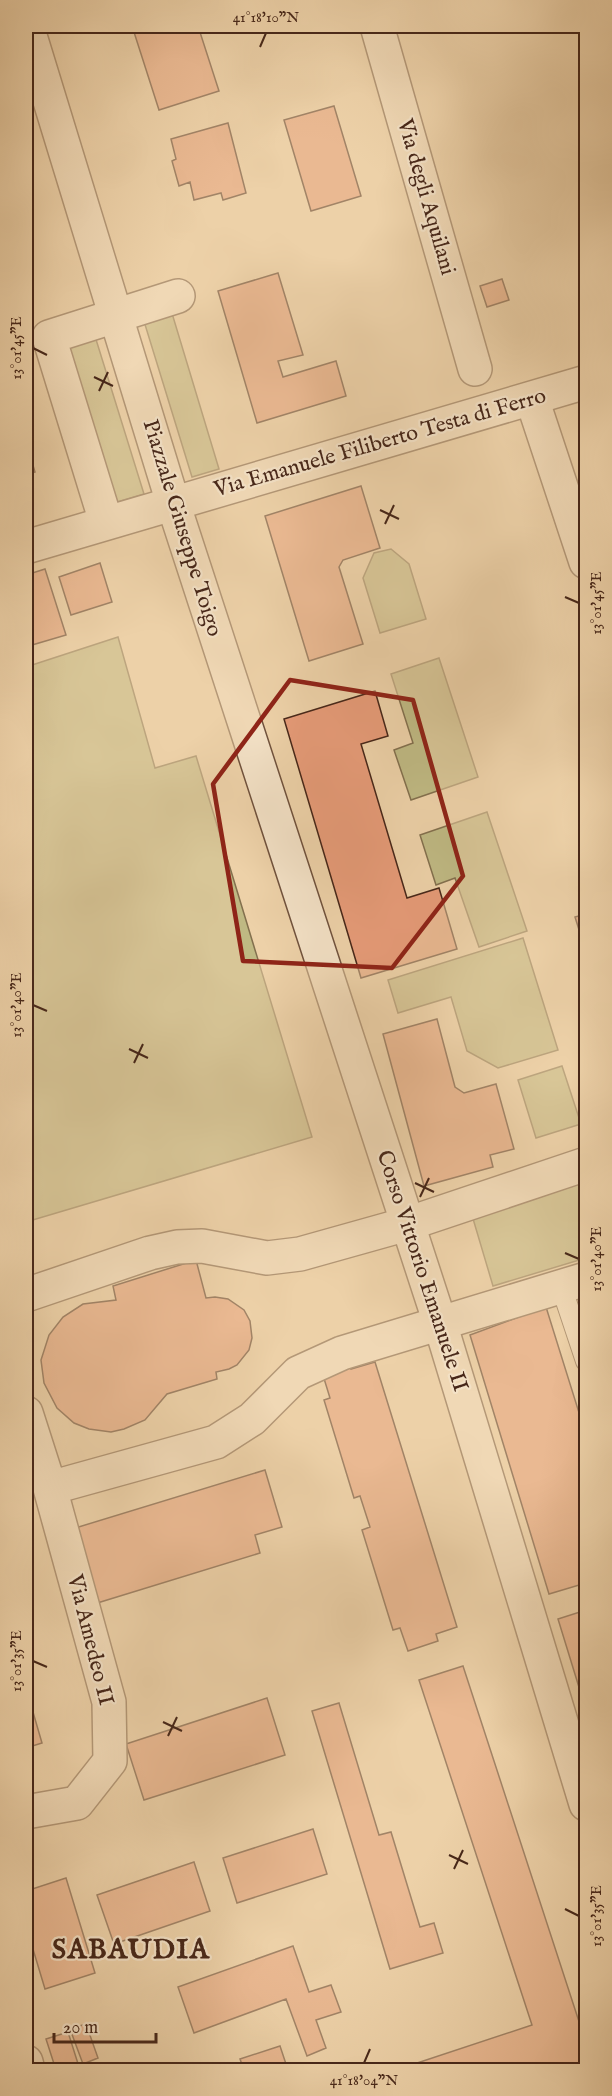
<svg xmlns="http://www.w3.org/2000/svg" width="612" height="2096" font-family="'IM FELL English',serif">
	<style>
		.green { fill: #bfb983; stroke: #83704e; stroke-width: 1.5 }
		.building { fill: #e69b78; stroke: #472719; stroke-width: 1.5 }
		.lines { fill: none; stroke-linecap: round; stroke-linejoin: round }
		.service-casing { stroke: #70523d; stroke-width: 22 }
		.minor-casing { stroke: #70523d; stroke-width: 36 }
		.tertiary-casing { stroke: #70523d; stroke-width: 36 }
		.service { stroke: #f3e1c6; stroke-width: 20 }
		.minor { stroke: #f3e1c6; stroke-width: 33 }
		.tertiary { stroke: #f3e1c6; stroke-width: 33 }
		.marked { fill: none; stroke: #8f2418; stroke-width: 4.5; stroke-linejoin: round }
		.ticks { fill: none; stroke: #472719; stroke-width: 2 }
		.labels { text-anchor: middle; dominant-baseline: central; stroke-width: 4.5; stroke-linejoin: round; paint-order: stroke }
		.street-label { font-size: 22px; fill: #472719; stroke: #f3e1c6 }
		.district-label { font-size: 28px; font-weight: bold; letter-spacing: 1.5px; fill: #472719; stroke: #f3e1c6 }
		.neatline { fill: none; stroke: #472719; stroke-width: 2 }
		.ticks-label { font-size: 15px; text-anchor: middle; fill: #472719 }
	</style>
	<rect width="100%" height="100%" fill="#edd1a8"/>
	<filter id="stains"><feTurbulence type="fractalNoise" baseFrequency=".00333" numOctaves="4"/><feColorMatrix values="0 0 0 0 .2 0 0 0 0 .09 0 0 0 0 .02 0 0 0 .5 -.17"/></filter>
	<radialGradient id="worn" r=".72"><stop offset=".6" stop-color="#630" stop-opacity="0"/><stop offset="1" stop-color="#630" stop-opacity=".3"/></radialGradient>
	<path class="green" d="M171 310 219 469 192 477 143 318Z
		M94 333 144 494 117 502 67 341Z
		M391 549 409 564 426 619 380 633 363 578 374 553Z
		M118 637 155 768 196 756 312 1137 26 1222V657L29 666Z
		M439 658 478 777 411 800 394 750 413 743 391 674Z
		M487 812 527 931 479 947 455 878 436 885 420 835Z
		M523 938 558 1050 498 1068 467 1051 451 997 398 1013 388 980Z
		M562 1066 581 1124 536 1138 518 1080Z
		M586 1177V1258L493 1286 471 1212Z"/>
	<path class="building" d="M143 26H198L219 91 159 110 133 29Z
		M334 106 361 196 311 211 284 120Z
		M228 123 246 193 223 200 221 193 194 200 190 182 179 186 172 161 176 159 171 139Z
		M278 273 303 355 278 361 283 377 336 361 346 396 257 423 218 291Z
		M502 279 509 300 487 307 480 286Z
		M26 442 35 472 26 475Z
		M361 486 380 548 343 560 339 567 363 644 309 661 265 516Z
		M100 563 112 602 71 615 59 577Z
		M45 569 66 635 32 645 26 624V575Z
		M375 691 388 736 361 744 407 898 439 888 457 949 361 978 284 719Z
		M586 914V952L575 917Z
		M437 1019 455 1087 464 1093 496 1084 514 1149 490 1155 493 1167 424 1186 383 1034Z
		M196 1260 206 1298 215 1297 228 1299 244 1310 250 1321 252 1338 249 1350 237 1365 229 1369 216 1372 217 1379 167 1394 145 1420 124 1429 111 1432 89 1429 74 1423 57 1408 44 1383 41 1360 49 1335 63 1317 83 1304 116 1300 113 1286Z
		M546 1307 586 1435V1583L549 1594 470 1335Z
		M375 1362 457 1627 436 1634 438 1641 408 1651 400 1628 393 1630 362 1530 370 1527 360 1496 354 1498 324 1400 330 1398 322 1372 349 1363 351 1369Z
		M265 1470 282 1527 255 1535 260 1553 94 1604 72 1529Z
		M586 1610V1710L558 1619Z
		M463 1666 586 2043V2066L572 2070H396L532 2025 419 1680Z
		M26 1688 42 1743 26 1748Z
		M267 1698 285 1755 144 1800 126 1744Z
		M339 1703 379 1835 391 1832 420 1927 434 1923 443 1953 390 1969 312 1711Z
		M313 1829 327 1874 237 1903 223 1858Z
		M194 1862 210 1911 114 1944 97 1895Z
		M66 1878 95 1973 45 1989 26 1926V1891Z
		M293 1946 309 1992 331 1985 341 2012 316 2020 326 2048 307 2056 286 1999 194 2033 178 1987Z
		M86 2024 98 2058 83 2064 70 2029Z
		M68 2032 80 2070H56L46 2039Z
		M280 2046 288 2070H244L240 2059Z
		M205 2063 208 2070H183Z"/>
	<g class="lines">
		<defs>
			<path id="service" d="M561 1286 586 1361"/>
			<path id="minor" d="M377 26 475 369
				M532 399 586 562
				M106 522 49 337 178 296
				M26 547 586 382
				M26 1295 150 1253 177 1247 202 1246 267 1258 300 1254 407 1224 586 1164
				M26 1413 50 1488 216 1442 252 1419 298 1373 342 1353 586 1279
				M26 1812 77 1803 110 1761 109 1702 50 1488
				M26 2062 28 2070"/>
			<path id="tertiary" d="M27 26 173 503 440 1323 586 1804"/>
		</defs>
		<use href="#service" class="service-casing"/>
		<use href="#minor" class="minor-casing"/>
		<use href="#tertiary" class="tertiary-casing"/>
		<use href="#service" class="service"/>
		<use href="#minor" class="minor"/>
		<use href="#tertiary" class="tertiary"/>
	</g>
	<path d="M0 0H612V2096H0ZM290 680 413 700 463 876 392 968 243 961 213 784Z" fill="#edd1a8" fill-opacity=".55" fill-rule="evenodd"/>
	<path class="marked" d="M290 680 413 700 463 876 392 968 243 961 213 784Z"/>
	<path class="ticks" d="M260 47 266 33M33 348 47 355M94 377 113 386M99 391 108 372M380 510 399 519M385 524 394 505M565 597 579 603M33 1005 47 1011M129 1049 148 1058M134 1063 143 1044M415 1183 434 1192M420 1197 429 1178M565 1253 579 1259M33 1661 47 1667M163 1722 182 1731M168 1736 177 1717M449 1855 468 1864M454 1869 463 1850M565 1909 579 1916M364 2063 370 2049"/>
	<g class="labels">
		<g class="street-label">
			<text transform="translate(426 197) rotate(74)">Via degli Aquilani</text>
			<text transform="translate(380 443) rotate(-16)">Via Emanuele Filiberto Testa di Ferro</text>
			<text transform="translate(182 528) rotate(73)">Piazzale Giuseppe Toigo</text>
			<text transform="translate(422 1271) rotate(72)">Corso Vittorio Emanuele II</text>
			<text transform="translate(90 1640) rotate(76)">Via Amedeo II</text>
		</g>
		<g class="district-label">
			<text x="131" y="1950">SABAUDIA</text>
		</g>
	</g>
	<rect width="612" height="2096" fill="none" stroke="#edd1a8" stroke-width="66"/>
	<path d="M54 2033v9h102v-9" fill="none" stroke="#472719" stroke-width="3"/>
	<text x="63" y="2033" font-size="18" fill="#472719" stroke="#f3e1c6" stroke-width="4.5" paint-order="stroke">20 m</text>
	<rect x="33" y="33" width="546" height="2030" class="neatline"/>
	<g class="ticks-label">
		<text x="266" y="22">41°18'10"N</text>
		<text transform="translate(16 348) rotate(-90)" y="5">13°01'45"E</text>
		<text transform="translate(596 603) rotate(-90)" y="5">13°01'45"E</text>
		<text transform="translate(16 1005) rotate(-90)" y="5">13°01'40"E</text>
		<text transform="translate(596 1259) rotate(-90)" y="5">13°01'40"E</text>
		<text transform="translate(16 1661) rotate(-90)" y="5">13°01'35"E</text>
		<text transform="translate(596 1916) rotate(-90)" y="5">13°01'35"E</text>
		<text x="364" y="2085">41°18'04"N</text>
	</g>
	<rect width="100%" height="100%" filter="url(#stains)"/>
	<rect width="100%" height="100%" fill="url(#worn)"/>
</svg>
